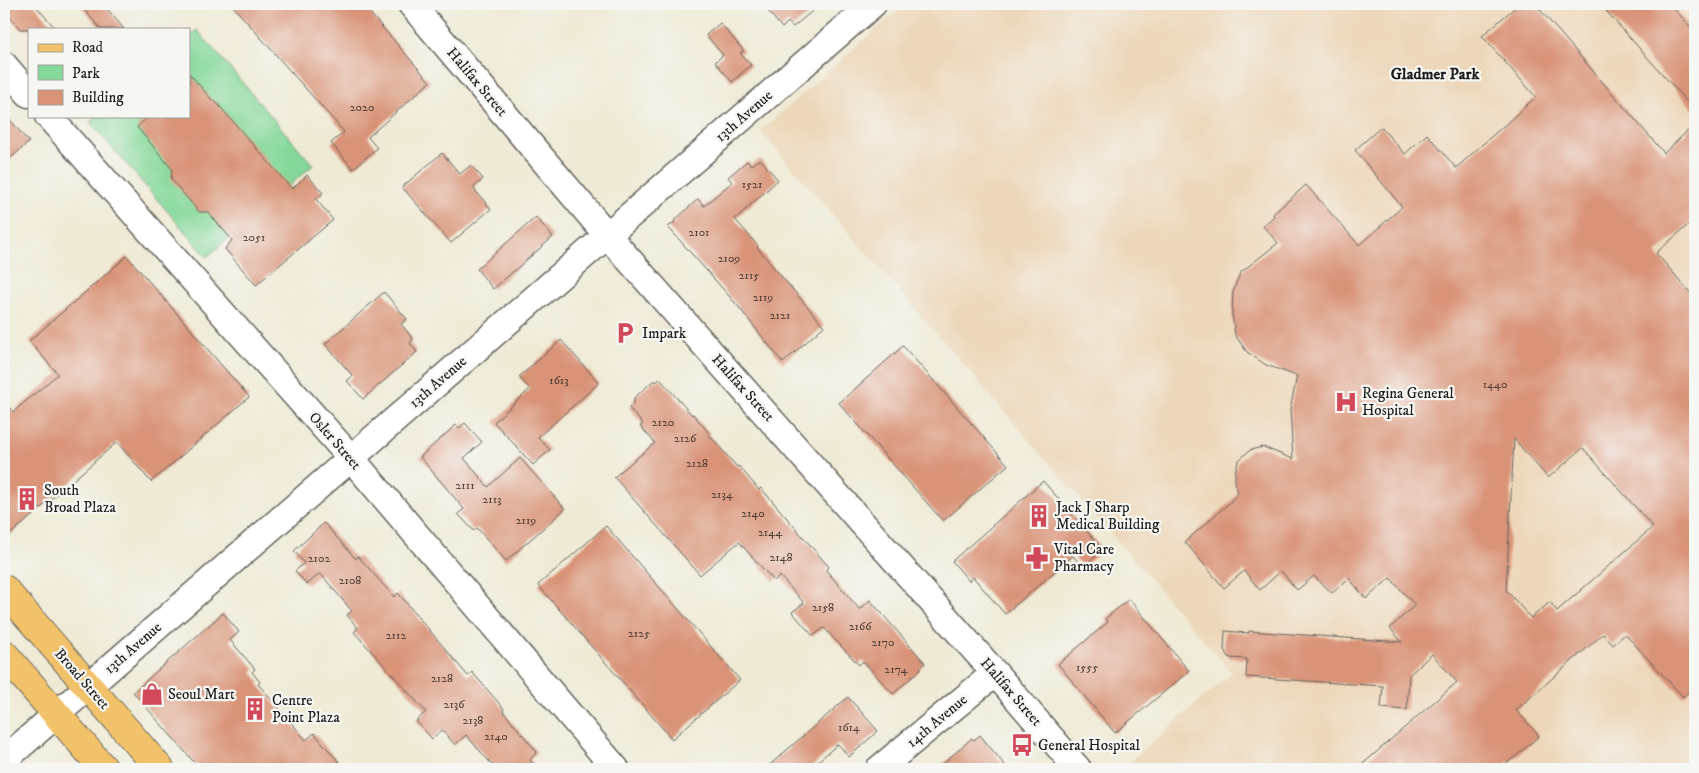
<svg xmlns="http://www.w3.org/2000/svg" width="1699" height="773" font-family="'IM FELL DW Pica',serif">
	<style>
		.built { fill: #edd7ba }
		.green { fill: #84d89a; stroke: #507a5b }
		.building { fill: #d99377; fill-rule: evenodd }
		.lines { fill: none; stroke-linecap: round; stroke-linejoin: round }
		.minor-casing { stroke: #66645d; stroke-width: 29 }
		.major-casing { stroke: #66645d; stroke-width: 30 }
		.minor { stroke: #fff; stroke-width: 26 }
		.major { stroke: #f2c26a; stroke-width: 28 }
		.labels { text-anchor: middle; dominant-baseline: central; stroke-width: 4.5; stroke-linejoin: round; paint-order: stroke }
		.number-label { font-size: 12px; fill: #4b3a33 }
		.street-label { font-size: 15px; fill: #1c1c1c; stroke: #f6f6f2 }
		.poi-label { font-size: 15px; fill: #1c1c1c; stroke: #f6f6f2; text-anchor: start }
		.neighbourhood-label { font-size: 16px; font-weight: bold; fill: #1c1c1c; stroke: #f6f6f2 }
	</style>
	<rect width="100%" height="100%" fill="#f6f6f2"/>
	<filter id="ink" filterUnits="userSpaceOnUse"><feTurbulence type="fractalNoise" baseFrequency=".02" numOctaves="2"/><feDisplacementMap in="SourceGraphic" scale="10" xChannelSelector="R" yChannelSelector="G"/><feConvolveMatrix kernelMatrix="1 2 1 2 8 2 1 2 1" color-interpolation-filters="sRGB"/></filter>
	<filter id="wash" filterUnits="userSpaceOnUse"><feTurbulence type="fractalNoise" baseFrequency=".0096" numOctaves="4" result="noise"/><feDisplacementMap in="SourceGraphic" scale="20" xChannelSelector="R" yChannelSelector="G"/><feGaussianBlur stdDeviation="1.12" result="paint"/><feColorMatrix in="noise" values="0 0 0 0 0 0 0 0 0 0 0 0 0 0 0 0 0 1.4 0 .05"/><feComposite in="paint" operator="in"/></filter>
	<g filter="url(#wash)">
		<rect width="100%" height="100%" fill="#efead5"/>
		<path class="built" d="M905 4H1695V769H1121L1232 673 760 131Z"/>
		<path class="green" d="M197 30 313 165 207 257 90 122 97 116H189V37Z"/>
		<g id="blocks">
			<path class="building" d="M4 4H34L56 29H20L4 10Z
				M79 4H103L124 29H101Z
				M231 4H362L430 82 368 137 377 148 353 169 331 143 344 132Z
				M762 4H821L793 27 788 22 782 28Z
				M1519 4H1535L1664 153 1695 124V219L1656 253 1695 298V686L1683 697 1625 634 1613 645 1603 634 1516 710 1539 736 1515 757 1498 769H1357L1457 682 1432 654 1409 675 1407 710 1381 708 1383 686 1246 677 1247 659 1230 658 1224 650 1225 631 1249 633V631L1402 642 1390 628 1415 605 1390 578 1366 599 1349 578 1332 593 1314 576 1297 590 1281 571 1260 590 1244 571 1224 588 1185 542 1229 503 1238 493 1235 483V472L1238 461 1250 450 1263 447 1293 459 1290 410 1297 376 1266 365 1247 352 1235 335 1232 314 1233 292 1240 273 1278 243 1263 226 1274 216 1273 214 1306 185 1359 245 1402 207 1355 150 1381 127 1405 154 1427 134 1456 168 1536 97 1482 36ZM1514 439 1548 478 1583 448 1653 527 1557 611 1550 602 1531 618 1506 590Z
				M1600 4H1670L1695 32V111Z
				M720 23 744 51 740 53 751 65 732 82 715 62 723 55 706 35Z
				M189 73 212 100 215 101 292 189 307 175 323 193 316 199 333 220 256 285 225 249 232 240 208 212H199L171 179 172 169 137 127 149 116H189Z
				M4 113 29 142 4 164Z
				M442 153 460 174 471 165 483 179 473 188 491 209 451 243 402 187Z
				M760 159 778 180 735 219 758 246 757 247 775 269 824 326 783 363 737 305 668 227 675 222 674 221 698 199 704 206 732 182 728 177 747 161 751 165Z
				M536 217 553 237 493 289 477 269Z
				M127 256 249 397 151 482 117 442 4 540V401L13 412 58 374 29 341Z
				M384 292 407 319 401 324 413 339 410 343 417 352 363 399 347 381 353 376 325 344Z
				M561 340 599 383 538 437 550 450 533 465 494 422 530 389 519 377Z
				M903 346 1008 465 943 521 839 403Z
				M660 379 692 415 693 414 710 434 709 435 737 467 739 466 759 490 761 488 829 567 826 570 860 610 870 600 925 663 920 668 921 669 893 694 863 661 859 665 824 628 813 636 792 612 804 603 780 576 774 581 739 542 700 575 614 477 655 443 640 426 643 424 629 408 635 401 633 399 654 380 656 382Z
				M465 423 482 442 464 458 488 487 520 458 565 509 506 561 477 528 474 531 458 514 464 509 420 457 456 425 459 428Z
				M1043 481 1103 550 1083 567 1073 556 1005 614 973 577 969 581 952 561Z
				M324 523 356 559 358 556 394 597 398 593 468 676 472 672 504 709 503 711 537 752 530 760 538 769H496L466 735 455 745 442 730 432 739 416 721 426 712 354 632 358 628 347 615 352 611 320 573 307 585 295 571 304 563 294 551Z
				M606 526 740 680 672 739 538 585Z
				M1129 599 1189 671 1115 733 1058 664 1108 622 1105 619Z
				M223 613 239 632 230 640 255 669 252 672 260 682 258 684 306 740 314 733 345 769H200L133 692Z
				M848 697 878 731 849 757 838 744 809 769H765Z
				M980 735 1008 769H937L972 738 974 740Z"/>
		</g>
	</g>
	<g filter="url(#ink)">
		<use href="#blocks" fill-opacity="0" stroke="#66645d" stroke-width="1"/>
		<g class="lines">
			<defs>
				<path id="minor" d="M411 4 607 235 995 673 1078 769
					M4 65 29 94
					M48 116 351 458 616 769
					M4 760 873 4
					M879 769 995 673"/>
				<path id="major" d="M4 589 160 769
					M4 654 104 769"/>
			</defs>
			<use href="#minor" class="minor-casing"/>
			<use href="#major" class="major-casing"/>
			<use href="#minor" class="minor"/>
			<use href="#major" class="major"/>
		</g>
	</g>
	<defs>
		<symbol id="parking-bare" viewBox="-9 -9 18 18"><path d="M-3.5-5.5H1a3.5 3.5 0 0 1 0 7H-1V5.5H-3.5ZM-1-3.4V-.6H.8a1.4 1.4 0 0 0 0-2.8Z" fill="#d1495b" stroke="#f6f6f2" stroke-width="2.5" paint-order="stroke"/></symbol>
		<symbol id="hospital-bare" viewBox="-9 -9 18 18"><path d="M-5-5h3v3.5h4V-5h3V5h-3V1.5h-4V5h-3Z" fill="#d1495b" stroke="#f6f6f2" stroke-width="2.5" paint-order="stroke"/></symbol>
		<symbol id="building-bare" viewBox="-9 -9 18 18"><path d="M-4-6H4V6H1V3H-1V6H-4ZM-2.5-4.3h1.7v1.8h-1.7ZM.8-4.3h1.7v1.8H.8ZM-2.5-1h1.7V.8h-1.7ZM.8-1h1.7V.8H.8Z" fill="#d1495b" stroke="#f6f6f2" stroke-width="2.5" paint-order="stroke"/></symbol>
		<symbol id="pharmacy-bare" viewBox="-9 -9 18 18"><path d="M-2-6h4v4h4v4h-4v4h-4v-4h-4v-4h4Z" fill="#d1495b" stroke="#f6f6f2" stroke-width="2.5" paint-order="stroke"/></symbol>
		<symbol id="shop-bare" viewBox="-9 -9 18 18"><path d="M-5-2.5h2.3a2.7 3.5 0 0 1 5.4 0H5L5.5 6h-11ZM-1.5-2.5h3a1.5 2.3 0 0 0-3 0Z" fill="#d1495b" stroke="#f6f6f2" stroke-width="2.5" paint-order="stroke"/></symbol>
		<symbol id="bus-bare" viewBox="-9 -9 18 18"><path d="M-5-6H5V4H4V6H2V4H-2V6H-4V4H-5ZM-3.5-4V0h7V-4ZM-3.5 1.2v1.5H-2V1.2ZM2 1.2v1.5H3.5V1.2Z" fill="#d1495b" stroke="#f6f6f2" stroke-width="2.5" paint-order="stroke"/></symbol>
	</defs>
	<g fill-rule="evenodd">
		<use href="#parking-bare" x="609" y="317" width="32" height="32"/>
		<use href="#hospital-bare" x="1330" y="386" width="32" height="32"/>
		<use href="#building-bare" x="11" y="483" width="32" height="32"/>
		<use href="#building-bare" x="1023" y="500" width="32" height="32"/>
		<use href="#pharmacy-bare" x="1021" y="542" width="32" height="32"/>
		<use href="#shop-bare" x="136" y="678" width="32" height="32"/>
		<use href="#building-bare" x="239" y="693" width="32" height="32"/>
		<use href="#bus-bare" x="1006" y="729" width="32" height="32"/>
	</g>
	<g class="labels">
		<g class="number-label">
			<text x="362" y="107">2020</text>
			<text x="752" y="184">1521</text>
			<text x="699" y="232">2101</text>
			<text x="254" y="237">2051</text>
			<text x="729" y="258">2109</text>
			<text x="749" y="275">2115</text>
			<text x="763" y="297">2119</text>
			<text x="780" y="315">2121</text>
			<text x="559" y="380">1613</text>
			<text x="1495" y="384">1440</text>
			<text x="663" y="422">2120</text>
			<text x="685" y="438">2126</text>
			<text x="697" y="463">2128</text>
			<text x="465" y="485">2111</text>
			<text x="722" y="494">2134</text>
			<text x="492" y="499">2113</text>
			<text x="753" y="513">2140</text>
			<text x="526" y="520">2119</text>
			<text x="770" y="532">2144</text>
			<text x="781" y="557">2148</text>
			<text x="319" y="558">2102</text>
			<text x="350" y="580">2108</text>
			<text x="823" y="607">2158</text>
			<text x="860" y="626">2166</text>
			<text x="639" y="633">2125</text>
			<text x="396" y="635">2112</text>
			<text x="883" y="642">2170</text>
			<text x="1087" y="667">1555</text>
			<text x="896" y="669">2174</text>
			<text x="442" y="678">2128</text>
			<text x="454" y="704">2136</text>
			<text x="473" y="720">2138</text>
			<text x="849" y="727">1614</text>
			<text x="496" y="736">2140</text>
		</g>
		<g class="street-label">
			<text transform="translate(477 82) rotate(50)">Halifax Street</text>
			<text transform="translate(744 116) rotate(-41)">13th Avenue</text>
			<text transform="translate(438 382) rotate(-41)">13th Avenue</text>
			<text transform="translate(743 388) rotate(48)">Halifax Street</text>
			<text transform="translate(335 441) rotate(49)">Osler Street</text>
			<text transform="translate(133 648) rotate(-41)">13th Avenue</text>
			<text transform="translate(82 679) rotate(49)">Broad Street</text>
			<text transform="translate(1011 692) rotate(49)">Halifax Street</text>
			<text transform="translate(937 721) rotate(-40)">14th Avenue</text>
		</g>
		<g class="poi-label">
			<text x="642" y="333">Impark</text>
			<text x="1362" y="393">Regina General<tspan x="1362" dy="17">Hospital</tspan></text>
			<text x="44" y="490">South<tspan x="44" dy="17">Broad Plaza</tspan></text>
			<text x="1056" y="507">Jack J Sharp<tspan x="1056" dy="17">Medical Building</tspan></text>
			<text x="1054" y="549">Vital Care<tspan x="1054" dy="17">Pharmacy</tspan></text>
			<text x="168" y="694">Seoul Mart</text>
			<text x="272" y="700">Centre<tspan x="272" dy="17">Point Plaza</tspan></text>
			<text x="1038" y="745">General Hospital</text>
		</g>
		<g class="neighbourhood-label">
			<text x="1435" y="74">Gladmer Park</text>
		</g>
	</g>
	<rect width="1699" height="773" fill="none" stroke="#f6f6f2" stroke-width="20"/>
	<rect x="28" y="28" width="162" height="90" fill="#f6f6f2" stroke="#9f9f9c"/>
	<rect x="38" y="44" width="25" height="8" fill="#f2c26a" stroke="#9f9f9c"/>
	<text x="72" y="52" font-size="15" fill="#1c1c1c">Road</text>
	<rect x="38" y="65" width="25" height="15" fill="#84d89a" stroke="#9f9f9c"/>
	<text x="72" y="78" font-size="15" fill="#1c1c1c">Park</text>
	<rect x="38" y="90" width="25" height="15" fill="#d99377" stroke="#9f9f9c"/>
	<text x="72" y="102" font-size="15" fill="#1c1c1c">Building</text>
</svg>
